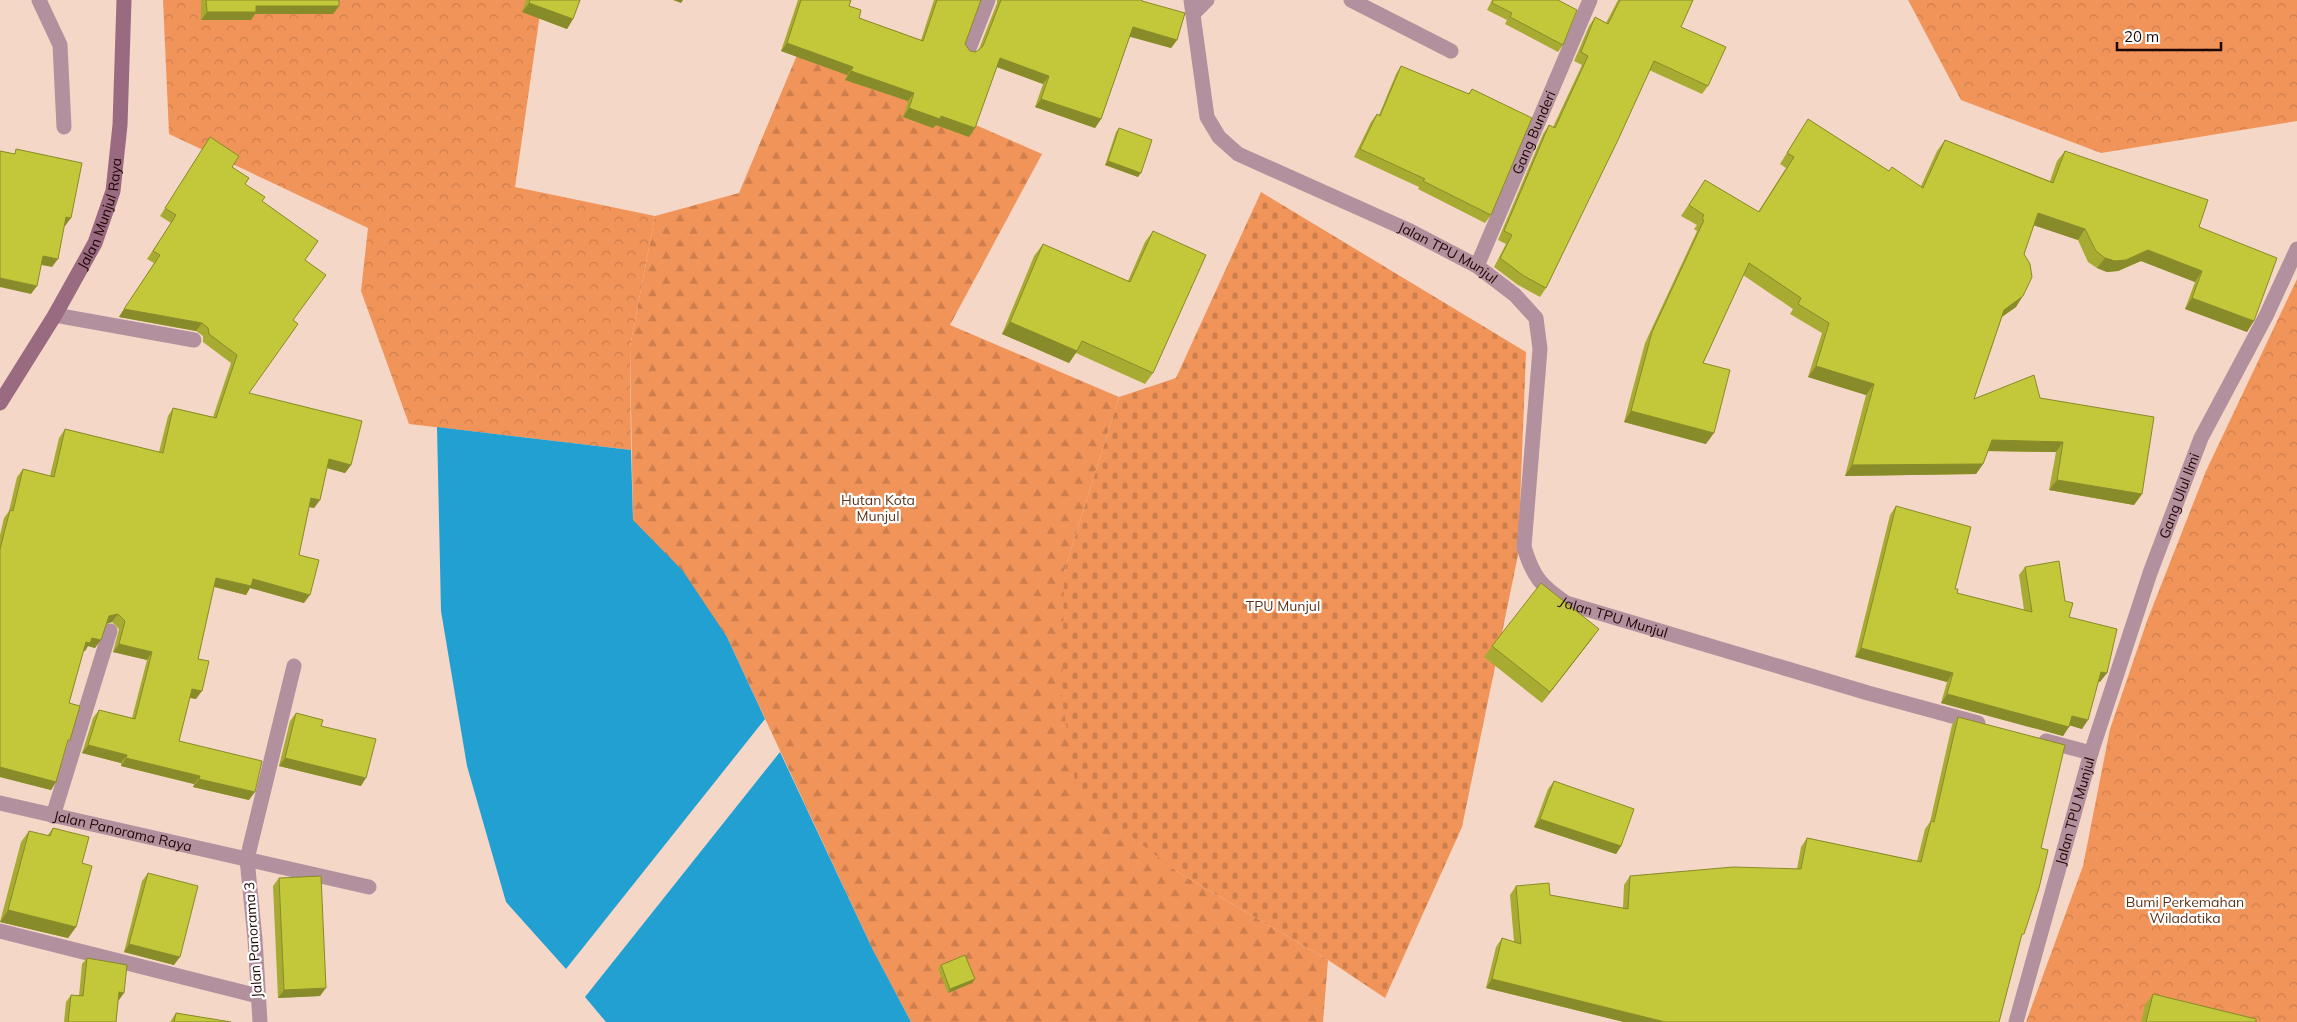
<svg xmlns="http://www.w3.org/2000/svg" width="2297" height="1022" font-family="Mulish,sans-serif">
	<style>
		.forest { fill: url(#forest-firs) }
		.cemetery { fill: url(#cemetery-stones) }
		.park { fill: url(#park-crowns) }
		.water { fill: #23a0d2 }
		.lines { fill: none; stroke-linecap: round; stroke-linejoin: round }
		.lane { stroke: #b2909e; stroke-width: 15 }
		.street { stroke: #b2909e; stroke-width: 15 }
		.secondary { stroke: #9a6a80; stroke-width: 15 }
		.wall { fill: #a8ab32 }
		.shaded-wall { fill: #888b29 }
		.building { fill: #c3c73a; stroke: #888b29 }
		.labels { text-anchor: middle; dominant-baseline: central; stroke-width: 4.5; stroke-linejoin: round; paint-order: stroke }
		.street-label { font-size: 14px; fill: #1e0600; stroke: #fff }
		.park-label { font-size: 14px; fill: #5e3317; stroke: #fff }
	</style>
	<defs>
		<pattern id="forest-firs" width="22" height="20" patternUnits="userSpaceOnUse" patternTransform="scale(1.25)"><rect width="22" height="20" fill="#f1945a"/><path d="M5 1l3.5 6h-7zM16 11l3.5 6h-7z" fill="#ce7e4c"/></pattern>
		<pattern id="cemetery-stones" width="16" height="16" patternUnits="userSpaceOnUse" patternTransform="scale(1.25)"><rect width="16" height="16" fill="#f1945a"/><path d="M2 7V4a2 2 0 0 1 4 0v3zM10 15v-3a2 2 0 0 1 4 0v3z" fill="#ce7e4c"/></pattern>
		<pattern id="park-crowns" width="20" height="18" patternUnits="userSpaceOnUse" patternTransform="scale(1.25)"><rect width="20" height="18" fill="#f1945a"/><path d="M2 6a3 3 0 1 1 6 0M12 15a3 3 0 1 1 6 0" fill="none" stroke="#ce7e4c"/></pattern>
	</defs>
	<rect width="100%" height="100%" fill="#f5d7c7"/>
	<path class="forest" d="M800 48 1042 154 950 325 1119 397 1064 572 1176 871 1328 960 1323 1022H911L873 950 727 637 633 520 630 347 655 216 739 193Z"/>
	<path class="cemetery" d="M1261 192 1526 352 1518 555 1462 827 1385 998 1328 960 1176 871 1077 793 1062 699 1064 572 1119 397 1176 378Z"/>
	<path class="park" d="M163 0H542L515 187 655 216 630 347 631 450 409 424 361 291 368 228 169 134Z
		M1908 0H2297V121L2101 153 1961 100Z
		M2297 279V1022H2026L2083 866 2110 729 2147 621 2206 471Z"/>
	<path class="water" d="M437 427 631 450 633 520 683 571 727 637 765 719 566 969 506 902 467 766 441 611Z
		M780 752 873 950 911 1022H606L585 997Z"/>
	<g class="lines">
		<g class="lane">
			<path d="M39 0 60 45 64 127"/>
			<path id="s1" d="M2091 753 2150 573 2201 438 2266 316 2297 249"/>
		</g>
		<g class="street">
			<path id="s2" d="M1191 0 1207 117 1219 137 1238 154 1408 230 1477 266 1515 295 1536 318 1540 349 1524 547C1533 577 1541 586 1566 603L1868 693 1978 723"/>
			<path d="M1351 0 1451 51"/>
			<path d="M1193 14 1207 0"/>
			<path d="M968 51 988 0"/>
			<path id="s3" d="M1477 266 1590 0"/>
			<path d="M55 315 194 340"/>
			<path id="s4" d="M0 803 369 887"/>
			<path d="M53 816 110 631"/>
			<path d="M0 931 258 996"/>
			<path d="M260 1022 255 939 247 859 294 666"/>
			<path id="s5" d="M2016 1022 2091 753 2046 741"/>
		</g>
		<path class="secondary" id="s6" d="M0 403 55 315 95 243 113 191 120 125 124 0"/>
	</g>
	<path class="wall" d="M201 0H339V6L333 14H255L251 20H201Z
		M526 0H580L573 19 567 29 522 12Z
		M798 0H851L849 6 859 18 921 40 934 0H981L965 44 970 51 976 52 979 49 997 3V0H1142V1L1177 40 1171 48 1130 36 1101 119 1095 128 1035 107 1043 84 997 67 975 128 969 137 936 125 933 128 903 117 908 101 845 80 847 75 781 51Z
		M1492 0H1558L1563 45 1558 52 1505 24 1507 20 1487 10Z
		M1618 0H1693L1681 27 1708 86 1702 94 1649 70 1546 288 1540 297 1518 285 1494 267 1506 244 1498 240 1543 134 1549 125 1553 127 1582 65 1574 61 1589 26 1595 17 1606 23Z
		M1401 66 1468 94 1472 89 1491 215 1485 223 1418 189 1419 187 1354 157 1371 122 1377 114 1379 115 1396 74Z
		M1808 119 1889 171 1921 186 1937 151 1945 140 2050 181 2057 161 2065 151 2199 227 2247 332 2185 309 2195 282 2141 261 2118 271 2107 272 2097 268 2088 262 2078 240 2034 225 2024 254 2016 307 2002 317 1974 399 2040 398 2142 494 2134 505 2049 490 2056 452 1988 451 1983 464 1976 474 1845 476 1866 395 1808 377 1822 333 1790 314 1793 309 1743 275 1703 363 1706 444 1624 422 1645 343 1697 231 1694 229 1697 225 1681 216 1705 180 1758 212 1786 168 1780 164Z
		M1119 128 1138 177 1105 165 1116 132Z
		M210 137 232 167 245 184 262 201 305 260 293 321 249 393 351 465 345 473 327 468 320 500 314 508 309 507 299 555 304 603 250 588 246 595 214 587 198 659 196 699 190 698 179 741 249 800 193 787 194 784 121 766V763L82 753 93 718 99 710 132 718 147 660 113 652 119 629 112 622 106 624 95 648 88 646 85 651H83L69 703 66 746 56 782 51 790 0 777V535L4 518 9 511 17 477 23 469 50 476 59 438 65 429 159 452 168 416 173 408 213 417 231 363 203 342V336L196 331 119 317 154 263 147 259 171 223 160 216Z
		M1153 231V373L1145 384 1076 353 1069 363 1002 334 1034 256 1043 244 1128 281 1145 242Z
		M1896 506 1955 589 1957 593 2024 610 2019 575 2025 567 2065 601 2069 617 2100 682 2098 681 2082 729 2069 725 2063 736 1941 703 1947 682 1855 657 1890 515Z
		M1591 640 1542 703 1484 657 1492 646Z
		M296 713 321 726 361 786 279 766 290 721Z
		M1958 717 2041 848 2021 938 1999 1022H1624L1486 988 1496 947 1502 938 1514 942 1510 895 1516 886 1550 895 1623 908 1624 885 1630 876 1797 869 1801 847 1807 838 1917 861 1925 829 1930 822 1952 725Z
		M1554 781 1621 846 1616 854 1534 827 1548 789Z
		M53 828 82 863 76 927 68 938 0 922 21 842 29 831 47 836Z
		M148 873 174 965 124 952 142 881Z
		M279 878 320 996 278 998 273 886Z
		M87 958 119 1000 118 999 116 1022H64L66 1002 71 995 79 996 82 964Z
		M941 965 972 983 948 993 938 969Z
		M2153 994 2256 1022H2141L2145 1005Z
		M176 1013 231 1022H170Z"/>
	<path class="shaded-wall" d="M673 0H683L681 3Z
		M529 3 573 19 567 29 522 12Z
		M256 6H339L333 14H255L251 20H201L207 12Z
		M1133 27 1177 40 1171 48 1127 36Z
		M787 43 853 67 847 75 781 51Z
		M1000 58 1049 76 1043 84 994 66Z
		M851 71 914 93 908 101 845 80Z
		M1041 99 1101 119 1095 128 1035 107Z
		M909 108 941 116 975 128 969 137 936 125 933 128 903 117Z
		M1108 161 1141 173 1138 177 1105 165Z
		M2038 213 2085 229 2078 240 2030 224Z
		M66 217 71 218 65 226 61 225Z
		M2148 250 2202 271 2195 282 2141 261 2118 271 2107 272 2097 268 2105 258Z
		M43 256 58 259 52 267 37 264Z
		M0 278 37 286 31 294 0 287Z
		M2023 296 2016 307 1997 320 2004 310Z
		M2192 298 2254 321 2247 332 2185 309Z
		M124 309 202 323 196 331 119 317Z
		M1010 322 1077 351 1069 363 1002 334Z
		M1816 366 1874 384 1866 395 1808 377Z
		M1631 411 1714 433 1706 444 1624 422Z
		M1992 440 2063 442 2056 452 1984 451Z
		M329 459 351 465 345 473 323 467Z
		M1983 464 1976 474 1845 476 1852 465Z
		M2057 480 2142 494 2134 505 2049 490Z
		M311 498 320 500 314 508 305 506Z
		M216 578 253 579 310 595 304 603 250 588 246 595 211 586Z
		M118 614 112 622 103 625 109 616Z
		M1599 629 1591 640 1542 703 1550 692Z
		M92 638 101 640 95 648 88 646 85 651 80 650 86 642Z
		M119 644 152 652 147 660 113 652Z
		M1861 648 1953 673 1947 682 1855 657Z
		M2101 672 2107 673 2100 682 2095 680Z
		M192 689 202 691 196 699 186 697Z
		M1947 694 2069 727 2063 736 1941 703Z
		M2072 716 2088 720 2082 729 2065 724Z
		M88 745 127 755 121 763 82 753Z
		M126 758 200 776 194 784 121 766Z
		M285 758 366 778 361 786 279 766Z
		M0 767 56 782 51 790 0 777Z
		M199 779 255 792 249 800 193 787Z
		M1540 819 1621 846 1616 854 1534 827Z
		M8 910 76 927 68 938 0 922Z
		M129 944 180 957 174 965 124 952Z
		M975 979 972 983 948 993 950 989Z
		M1492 979 1665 1022H1624L1486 988Z
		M326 988 320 996 278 998 284 990Z
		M119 992 124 993 119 1000 114 999Z"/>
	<path class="building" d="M206 0H339V6H256V12H207Z
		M530 0H580L573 19 529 3Z
		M801 0H851L849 6 861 10 859 18 923 41 937 0H981L965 44 970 51 976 52 983 46 1001 0H1142V1L1185 13 1177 40 1133 27 1101 119 1041 99 1049 76 1000 58 975 128 941 116 940 119 909 108 914 93 851 71 853 67 787 43Z
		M1493 0H1558L1577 10 1563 45 1510 17 1512 13 1492 3Z
		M1620 0H1693L1681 27 1726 47 1708 86 1654 61 1618 140 1546 288 1524 276 1500 258 1512 235 1504 231 1549 125 1555 128 1588 56 1581 52 1595 17 1608 24Z
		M1401 66 1469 94 1472 89 1532 118 1491 215 1423 181 1425 179 1360 149 1377 114 1380 116Z
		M1808 119 1889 171 1892 167 1923 188 1945 140 2053 183 2065 151 2208 200 2199 227 2277 258 2254 321 2192 298 2202 271 2148 250 2126 260 2115 261 2105 258 2096 251 2085 229 2038 213 2024 254 2030 264 2032 277 2023 296 2004 310 1974 399 2034 375 2040 398 2154 417 2142 494 2057 480 2063 442 1992 440 1983 464 1852 465 1874 384 1816 366 1829 323 1798 304 1801 298 1749 263 1703 363 1730 370 1714 433 1631 411 1652 332 1704 220 1702 219 1704 215 1689 205 1705 180 1759 212 1794 157 1787 153Z
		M1119 128 1152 140 1141 173 1108 161Z
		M210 137 239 156 232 167 249 178 245 184 265 197 262 201 318 241 305 260 326 275 293 320 298 324 249 393 362 421 351 465 329 459 320 500 311 498 299 555 319 560 310 595 253 579 251 586 216 578 198 659 209 661 202 691 192 689 179 741 262 761 255 792 199 779 200 776 126 758 127 755 88 745 99 710 135 719 152 652 119 644 125 621 118 614 109 616 101 640 92 638 90 643 86 642 69 703 80 706 70 740H68L56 782 0 767V549L10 510 13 511 23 469 54 477 65 429 163 453 173 408 216 418 237 355 209 334 208 328 202 323 124 309 160 255 153 251 176 215 165 208Z
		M16 149 82 163 71 218 66 217 58 259 43 256 37 286 0 278V151L15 154Z
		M1153 231 1206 255 1153 373 1082 341 1077 351 1010 322 1043 244 1130 282Z
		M1896 506 1971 527 1955 589H1958L1957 593 2032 612 2025 567 2059 561 2065 601 2073 603 2069 617 2117 629 2107 673 2101 672 2088 720 2072 716 2069 727 1947 694 1953 673 1861 648Z
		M1541 583 1599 629 1550 692 1492 646Z
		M296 713 323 720 321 726 376 739 366 778 285 758Z
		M1958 717 2065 745 2041 848 2048 850 2039 888 2024 934H2022L1999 1022H1665L1492 979 1502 938 1521 944 1516 886 1549 883 1550 895 1628 909 1630 876 1733 867 1801 869 1807 838 1921 862 1931 821 1934 822Z
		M1554 781 1634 809 1621 846 1540 819Z
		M53 828 89 837 82 863 92 866 76 927 8 910 29 831 50 836Z
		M148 873 198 886 180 957 129 944Z
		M321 876 326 988 284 990 279 878Z
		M965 955 975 979 950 989 941 965Z
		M87 958 127 965 124 993 119 992 116 1022H68L71 995 83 996Z
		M2153 994 2256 1019V1022H2146Z
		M176 1013 231 1022H174Z"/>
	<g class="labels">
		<g class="street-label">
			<text stroke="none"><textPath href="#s3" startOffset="145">Gang Bunderi</textPath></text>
			<text stroke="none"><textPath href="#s6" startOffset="216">Jalan Munjul Raya</textPath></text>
			<text stroke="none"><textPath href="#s2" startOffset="399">Jalan TPU Munjul</textPath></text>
			<text stroke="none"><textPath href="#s1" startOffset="272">Gang Ulul Ilmi</textPath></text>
			<text stroke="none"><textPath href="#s2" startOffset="862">Jalan TPU Munjul</textPath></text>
			<text stroke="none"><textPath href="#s5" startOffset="219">Jalan TPU Munjul</textPath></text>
			<text stroke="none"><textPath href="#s4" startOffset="126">Jalan Panorama Raya</textPath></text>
			<text transform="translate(253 940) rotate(-94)">Jalan Panorama 3</text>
		</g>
		<g class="park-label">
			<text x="878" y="500">Hutan Kota<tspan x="878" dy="16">Munjul</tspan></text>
			<text x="1283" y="606">TPU Munjul</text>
			<text x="2185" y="902">Bumi Perkemahan<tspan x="2185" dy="16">Wiladatika</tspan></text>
		</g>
	</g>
	<path d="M2117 42v8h104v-8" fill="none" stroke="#1e0600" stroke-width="2.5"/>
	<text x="2124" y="42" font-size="15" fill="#1e0600" stroke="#ffffff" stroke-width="4" paint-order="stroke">20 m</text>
</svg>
